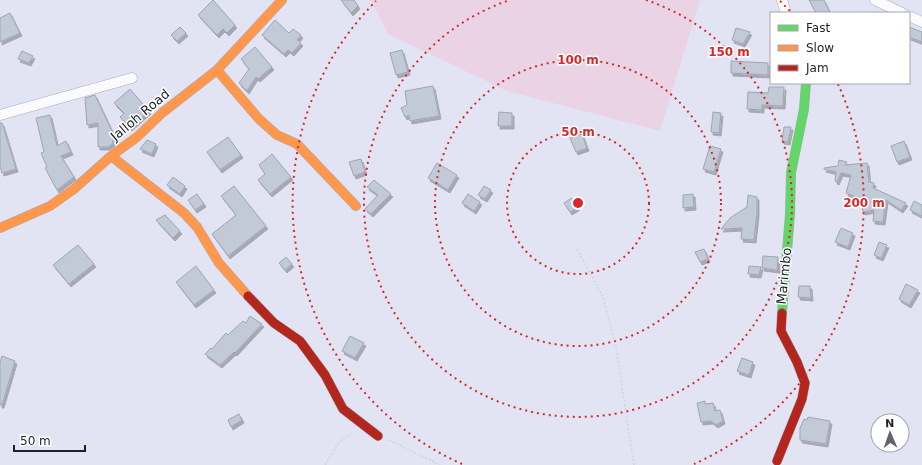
<svg xmlns="http://www.w3.org/2000/svg" width="922" height="465" font-family="'DejaVu Sans',sans-serif">
	<style>
		.green { fill: #ead3e5 }
		.building { fill: #c2cad8; stroke: #9fa5b1; filter: url(#shadow) }
		.lines { fill: none; stroke-linecap: round; stroke-linejoin: round }
		.street-casing { stroke: #aaacb9; stroke-width: 11 }
		.fast-casing { stroke: #aaacb9; stroke-width: 10 }
		.slow-casing { stroke: #aaacb9; stroke-width: 10 }
		.jam-casing { stroke: #aaacb9; stroke-width: 10 }
		.path { stroke: #d3d4d9; stroke-width: 1.5; stroke-dasharray: 2 2; stroke-linecap: butt }
		.street { stroke: #fbfbfd; stroke-width: 10 }
		.fast { stroke: #63d668; stroke-width: 9 }
		.slow { stroke: #ff974d; stroke-width: 9 }
		.jam { stroke: #b3261e; stroke-width: 9 }
		.ring { fill: none; stroke: #d62828; stroke-width: 2; stroke-dasharray: 2 4 }
		.labels { text-anchor: middle; dominant-baseline: central; stroke-width: 3; stroke-linejoin: round; paint-order: stroke }
		.street-label { font-size: 13px; fill: #1e1f2c; stroke: #fff }
		.centre { fill: #d62828; stroke: #fff; stroke-width: 2 }
		.ring-label { font-size: 12px; text-anchor: middle; font-weight: bold; fill: #d62828; stroke: #fff; stroke-width: 3; stroke-linejoin: round; paint-order: stroke }
	</style>
	<defs>
		<filter id="shadow"><feDropShadow dx="2" dy="3" stdDeviation="0" flood-color="#0004"/></filter>
	</defs>
	<rect width="100%" height="100%" fill="#e2e4f4"/>
	<path class="green" d="M371 0H700L660 131 507 91 388 34Z"/>
	<path class="building" d="M213 0 235 25 227 33 223 29 217 35 198 15Z
		M341 0H354L358 6 351 13Z
		M809 0H824L830 13H816Z
		M10 13 20 33 0 42V18Z
		M275 20 289 33 293 29 301 35 297 40 301 43 292 53 288 50 284 54 262 35Z
		M180 27 186 33 177 41 171 35Z
		M909 27 922 32V42L909 37Z
		M736 28 750 32 743 44 732 40Z
		M255 47 272 67 258 79 256 77 247 91 239 83 249 69 241 59Z
		M402 50 408 72 396 75 390 53Z
		M22 51 33 56 29 63 18 59Z
		M731 61 768 63V75L731 73Z
		M433 86 439 116 410 121 409 115 405 117 401 108 407 105 405 91Z
		M769 87H784L783 106 762 105V110L747 109 748 92 768 93Z
		M130 89 149 111 130 128 120 117 124 113 114 103Z
		M95 95 113 133V143L108 147H98V123L87 125 85 98Z
		M499 112 512 113V126H498Z
		M713 112 721 113 719 133 711 132Z
		M50 115 57 146 66 141 71 152 61 156 74 177 57 190 45 168 47 167 41 153 44 152 36 118Z
		M0 123H2L16 169 2 173 0 166Z
		M784 127H791L788 142 782 141Z
		M582 134 587 148 576 152 570 138Z
		M228 137 241 155 220 170 207 152Z
		M147 140 156 144 152 154 140 149Z
		M904 141 910 157 897 162 891 146Z
		M710 146 721 149 714 172 703 169Z
		M272 154 291 177 270 194 258 180 265 174 259 165Z
		M361 159 365 172 354 176 349 162Z
		M839 160 847 162 845 165 867 163 869 182 874 183 873 188 906 203 901 210 886 200 883 222 873 221 874 210 863 212 861 199 846 193 851 175 841 173 837 182 835 181 836 172 824 169V168L838 166Z
		M437 163 457 175 448 190 428 178Z
		M173 177 185 186 180 194 167 185Z
		M374 180 391 194 371 214 365 209 378 195 367 187Z
		M234 186 266 226 228 256 212 234 236 215 221 196Z
		M484 186 491 190 485 199 478 195Z
		M197 194 204 204 195 210 188 200Z
		M468 194 480 202 474 211 462 203Z
		M693 194 694 207 683 208V195Z
		M748 195 757 197V213L754 240 741 239 742 228 721 229 730 218 747 207Z
		M572 198 578 207 570 212 564 203Z
		M914 201 922 205V216L910 210Z
		M165 215 180 231 173 238 156 220Z
		M841 228 853 233 848 247 835 242Z
		M879 242 887 245 881 258 874 255Z
		M78 245 94 264 69 284 53 265Z
		M704 249 708 259 700 262 695 252Z
		M763 256 778 257 777 270 762 268Z
		M286 257 292 264 285 270 279 263Z
		M196 266 214 290 194 305 176 282Z
		M749 266 761 267 759 275 748 274Z
		M906 284 918 290 909 305 899 299Z
		M799 286H810L811 298 798 297Z
		M250 316 262 324 235 353 234 352 220 365 205 354 211 348 212 349 226 333 228 335 243 321 246 323Z
		M350 336 364 343 355 358 342 351Z
		M2 356 15 361 2 405H0V362Z
		M742 358 753 362 749 375 737 371Z
		M705 401V404L713 403 715 411 720 410 723 421 716 425 711 421 701 422 697 403Z
		M239 414 242 420 231 427 228 420Z
		M808 417 830 421 826 444 800 440V428L804 419 807 420Z"/>
	<g class="lines">
		<defs>
			<path id="street" d="M782 0 786 13
				M875 0 902 13
				M909 16 922 22
				M0 115 132 78"/>
			<path id="fast" d="M782 313 790 214 791 173 804 109 806 83"/>
			<path id="slow" d="M217 70 259 119 277 135 297 144 356 206
				M111 156 184 213 197 227 219 263 248 296
				M0 228 50 206 74 189 111 156 137 137 162 113 217 70 282 0"/>
			<path id="jam" d="M248 296 274 323 300 341 325 375 343 409 378 436
				M777 461 802 399 805 383 797 362 781 331 782 313"/>
		</defs>
		<use href="#street" class="street-casing"/>
		<use href="#fast" class="fast-casing"/>
		<use href="#slow" class="slow-casing"/>
		<use href="#jam" class="jam-casing"/>
		<path class="path" d="M577 249 603 297 616 347 634 465
			M389 440 440 465
			M325 465 339 442 353 432"/>
		<use href="#street" class="street"/>
		<use href="#fast" class="fast"/>
		<use href="#slow" class="slow"/>
		<use href="#jam" class="jam"/>
	</g>
	<g class="ring">
		<circle cx="578" cy="203" r="71"/>
		<circle cx="578" cy="203" r="143"/>
		<path d="M646 0A214 214 0 1 1 510 0"/>
		<path d="M462 464A286 286 0 0 1 376 1M780 1A286 286 0 0 1 791 12M838 84A286 286 0 0 1 694 464"/>
	</g>
	<g class="labels">
		<g class="street-label">
			<text transform="translate(140 115) rotate(-40)">Jalloh Road</text>
			<text transform="translate(784 276) rotate(-84)">Marimbo</text>
		</g>
	</g>
	<circle cx="578" cy="203" r="6" class="centre"/>
	<g class="ring-label">
		<text x="729" y="56">150 m</text>
		<text x="578" y="64">100 m</text>
		<text x="578" y="136">50 m</text>
		<text x="864" y="207">200 m</text>
	</g>
	<rect x="770" y="12" width="140" height="72" fill="#ffffff" stroke="#a5a5ab"/>
	<rect x="778" y="25" width="20" height="6" fill="#63d668" stroke="#a5a5ab"/>
	<text x="806" y="32" font-size="12" fill="#1e1f2c">Fast</text>
	<rect x="778" y="45" width="20" height="6" fill="#ff974d" stroke="#a5a5ab"/>
	<text x="806" y="52" font-size="12" fill="#1e1f2c">Slow</text>
	<rect x="778" y="65" width="20" height="6" fill="#b3261e" stroke="#a5a5ab"/>
	<text x="806" y="72" font-size="12" fill="#1e1f2c">Jam</text>
	<g transform="translate(890 433) rotate(358)"><circle r="19" fill="#ffffff" stroke="#a5a5ab"/>
	<path d="M0-3L7 15L0 10L-7 15Z" fill="#636472"/>
	<text y="-6" font-size="11" font-weight="bold" text-anchor="middle" fill="#1e1f2c">N</text>
	</g>
	<path d="M14 445v6h71v-6" fill="none" stroke="#1e1f2c" stroke-width="2"/>
	<text x="20" y="445" font-size="12" fill="#1e1f2c" stroke="#ffffff" stroke-width="3" paint-order="stroke">50 m</text>
</svg>
